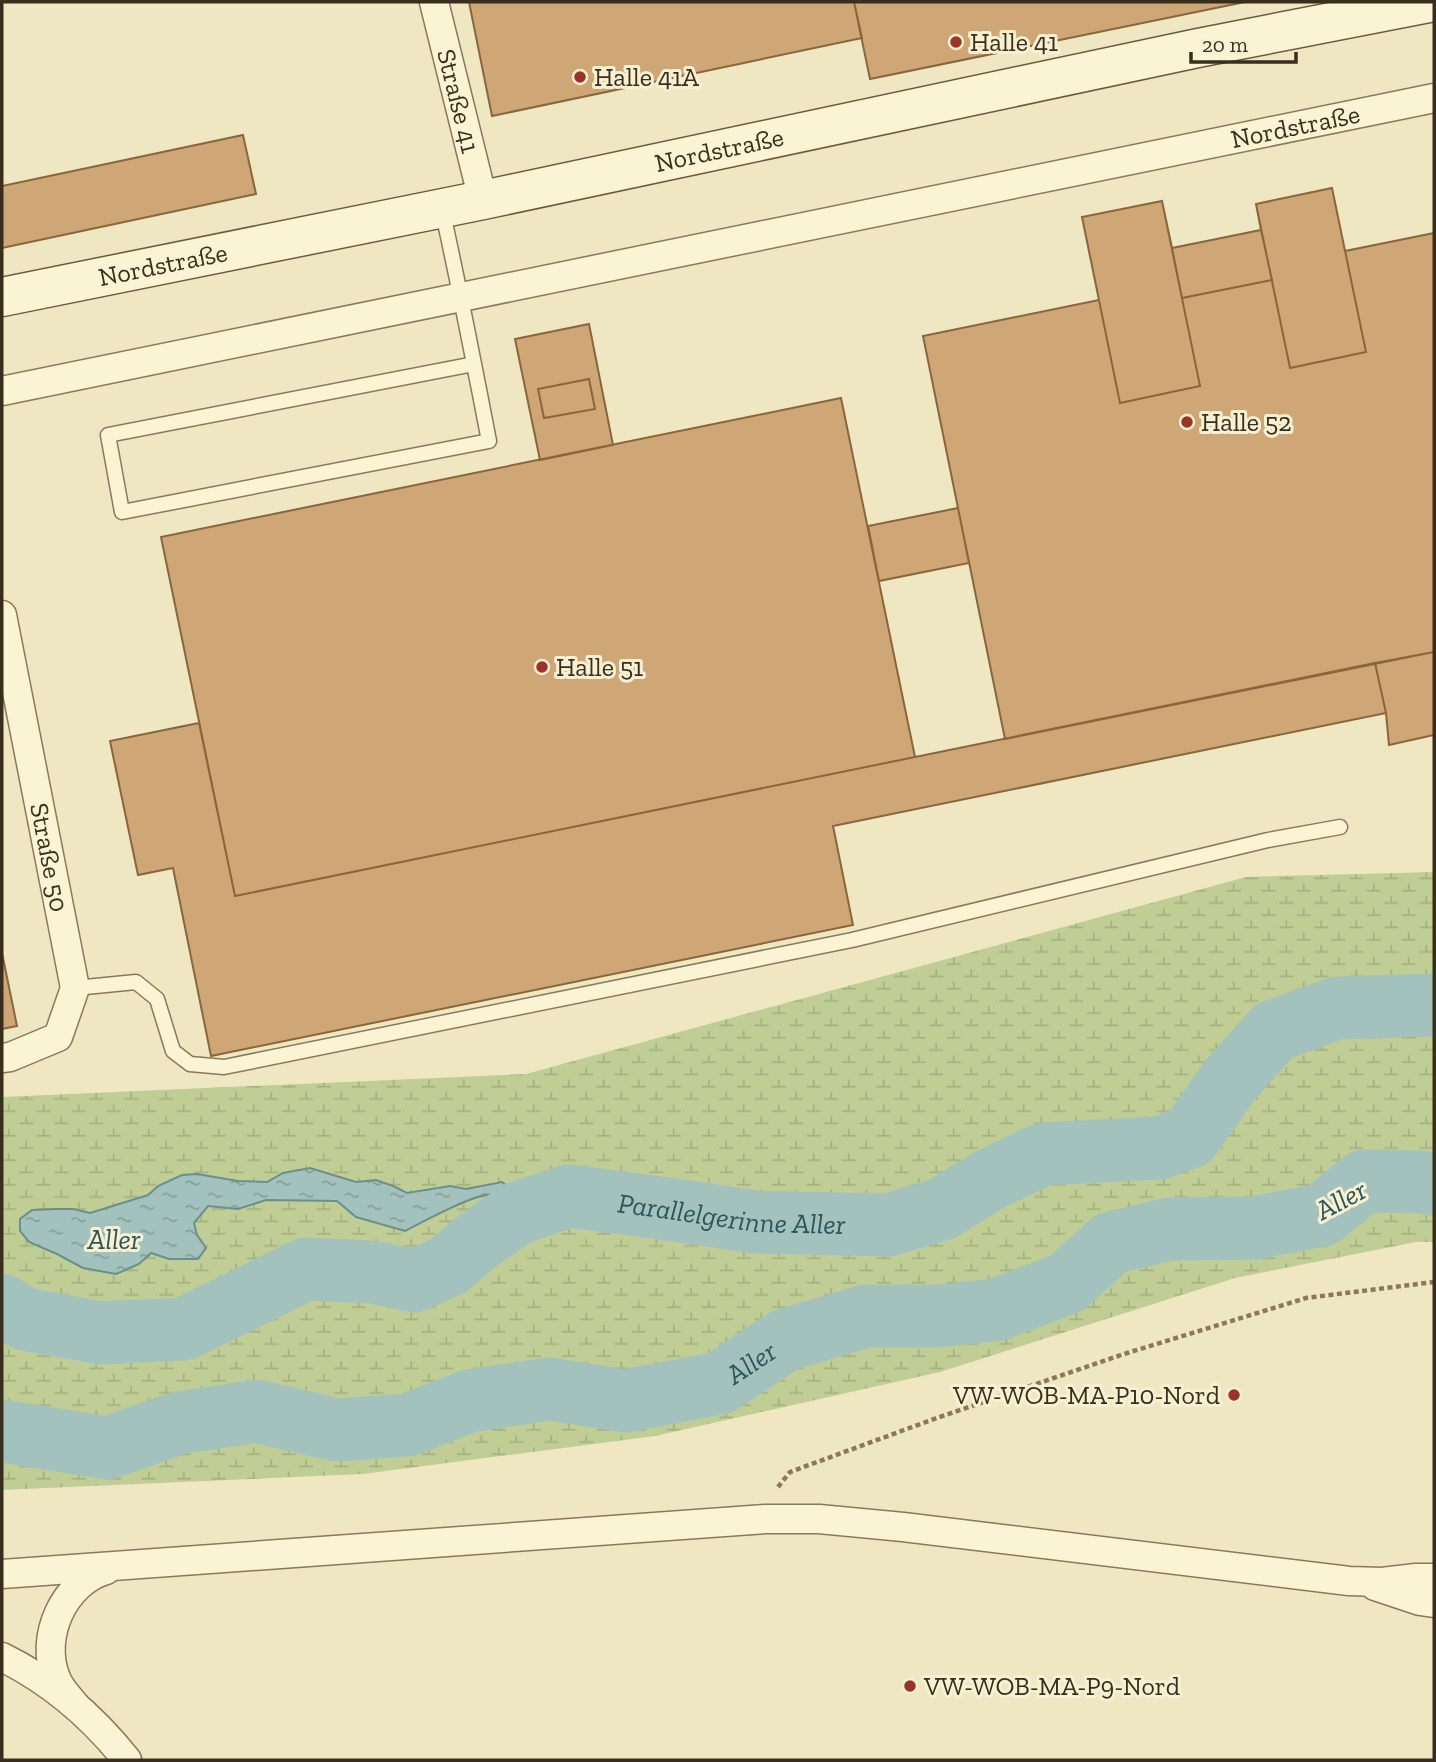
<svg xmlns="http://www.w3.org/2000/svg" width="1436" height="1762" font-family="'Zilla Slab',serif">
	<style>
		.wetland { fill: url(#wetland-marsh) }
		.water { fill: url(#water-ripples); stroke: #6b908c; stroke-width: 2 }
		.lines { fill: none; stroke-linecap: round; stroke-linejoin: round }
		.river { stroke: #a4c2bd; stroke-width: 63 }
		.building { fill: #cfa676; stroke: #8a653d; stroke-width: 2 }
		.lane-casing { stroke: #8a7958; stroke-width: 17 }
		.street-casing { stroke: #8a7958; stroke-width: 31 }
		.secondary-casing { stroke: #6b5a3c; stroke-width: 41 }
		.path { stroke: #8a7958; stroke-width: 4.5; stroke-dasharray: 5 3.5; stroke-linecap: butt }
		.lane { stroke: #faf4d5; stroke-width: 14 }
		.street { stroke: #faf4d5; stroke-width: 28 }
		.secondary { stroke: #faf4d5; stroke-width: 38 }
		.poi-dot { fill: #9b3426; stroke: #f7f0d2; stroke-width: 2.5 }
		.labels { text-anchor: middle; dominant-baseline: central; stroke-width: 6; stroke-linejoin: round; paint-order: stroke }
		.poi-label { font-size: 26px; fill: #392e1d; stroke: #f7f0d2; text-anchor: start }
		.street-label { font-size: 26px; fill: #392e1d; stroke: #f7f0d2 }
		.water-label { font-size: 28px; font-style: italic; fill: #2c5659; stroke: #f7f0d2 }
	</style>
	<defs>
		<pattern id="wetland-marsh" width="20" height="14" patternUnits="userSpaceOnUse" patternTransform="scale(1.75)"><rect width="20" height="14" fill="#c0ce95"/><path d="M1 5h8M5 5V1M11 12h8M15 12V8" fill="none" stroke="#a6b180"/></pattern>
		<pattern id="water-ripples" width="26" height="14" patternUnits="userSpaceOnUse" patternTransform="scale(1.75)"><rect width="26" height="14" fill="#a4c2bd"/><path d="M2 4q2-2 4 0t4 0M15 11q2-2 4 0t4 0" fill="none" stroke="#879e99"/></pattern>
	</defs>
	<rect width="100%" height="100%" fill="#efe7c2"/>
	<path class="wetland" d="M1434 872V1242H1416L1235 1278 940 1372 655 1436 363 1474 2 1490V1097L526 1074 1246 877Z"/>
	<path class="water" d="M310 1168 356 1182 376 1180 393 1186 407 1193 450 1186 466 1189 502 1182 515 1193 518 1213C510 1204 504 1197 491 1195 477 1192 421 1223 405 1231L356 1217 337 1201 266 1200 238 1209 208 1206 194 1223 197 1235 206 1248 198 1259H169L151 1253 139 1264 116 1274 83 1268 57 1254 29 1242 20 1231V1219L32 1210 55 1209H73L90 1213 148 1195 158 1186 182 1175 197 1174 238 1181 267 1182 283 1173Z"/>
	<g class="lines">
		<g class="river">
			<path id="s1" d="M2 1305 24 1319 101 1333 184 1329 306 1269 372 1272 414 1281 448 1266 476 1242 518 1213 569 1196 661 1208 756 1222 888 1225 942 1209 987 1181 1043 1154 1159 1148 1190 1137 1230 1080 1274 1031 1337 1008 1434 1005"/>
			<path id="s2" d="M2 1431 107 1448 179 1423 256 1411 337 1430 408 1425 469 1401 550 1389 625 1401 720 1383 785 1340 867 1316H937L996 1310 1067 1283 1111 1243 1170 1229 1254 1228 1322 1215 1364 1181 1420 1182 1434 1184"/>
		</g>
	</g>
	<path class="building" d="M469 2H854L862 38 492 116Z
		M854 2H1245L870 79Z
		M243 135 256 194 2 248V186Z
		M1332 188 1345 251 1434 233V652L1005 739 923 336 1099 300 1082 217 1162 201 1172 248 1261 230 1256 204Z
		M1332 188 1366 352 1290 368 1256 204Z
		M1162 201 1200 386 1120 403 1082 217Z
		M1261 230 1272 280 1182 298 1172 248Z
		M589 324 613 445 540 460 515 339Z
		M589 379 595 409 544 418 538 389Z
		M841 398 915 757 235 896 161 537Z
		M958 508 969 563 879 581 868 526Z
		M1434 652V735L1389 745 1386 713 1375 663Z
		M1375 663 1386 713 833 826 853 925 211 1056 173 868 138 875 110 741 199 723 235 896Z
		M2 953 17 1026 2 1029Z"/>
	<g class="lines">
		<defs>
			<path id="lane" d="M442 209C459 286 474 363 489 441L122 512 108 435 474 364
				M75 988 136 982 157 999 173 1051 190 1064 224 1067 852 940 1268 840 1340 827"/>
			<g id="street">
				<path id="s3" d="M434 2 483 200"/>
				<path id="s4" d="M2 391 1434 98"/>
				<path id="s5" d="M2 615 75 988 58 1037 10 1057 2 1058"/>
				<path d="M2 1574 766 1519H819L903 1527 1349 1581 1382 1582 1416 1578H1434"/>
				<path d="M1375 1586 1420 1601 1434 1603"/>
				<path d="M2 1657C53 1682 92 1716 127 1760"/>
				<path d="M75 1705C68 1696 60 1689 56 1678 39 1637 64 1582 106 1570"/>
			</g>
			<g id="secondary">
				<path id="s6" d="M2 297 483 200 1198 48 1434 2"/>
			</g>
		</defs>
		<use href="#lane" class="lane-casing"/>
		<use href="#street" class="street-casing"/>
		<use href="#secondary" class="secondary-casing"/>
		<path class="path" d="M778 1487 790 1472 934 1419 1127 1353 1306 1298 1434 1282"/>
		<use href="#lane" class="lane"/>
		<use href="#street" class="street"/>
		<use href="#secondary" class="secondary"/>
	</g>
	<g class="poi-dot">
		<circle cx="956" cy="42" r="7"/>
		<circle cx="580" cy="77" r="7"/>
		<circle cx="1187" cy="422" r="7"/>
		<circle cx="542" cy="667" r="7"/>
		<circle cx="1234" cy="1395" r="7"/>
		<circle cx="910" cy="1686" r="7"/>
	</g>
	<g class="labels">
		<g class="poi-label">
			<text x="970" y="42">Halle 41</text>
			<text x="594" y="77">Halle 41A</text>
			<text x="1201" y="422">Halle 52</text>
			<text x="556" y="667">Halle 51</text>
			<text x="1220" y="1395" text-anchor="end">VW-WOB-MA-P10-Nord</text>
			<text x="924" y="1686">VW-WOB-MA-P9-Nord</text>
		</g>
		<g class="street-label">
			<text stroke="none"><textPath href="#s3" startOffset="102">Straße 41</textPath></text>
			<text stroke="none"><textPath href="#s4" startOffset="1320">Nordstraße</textPath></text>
			<text stroke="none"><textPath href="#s6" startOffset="732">Nordstraße</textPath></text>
			<text stroke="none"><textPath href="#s6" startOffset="164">Nordstraße</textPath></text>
			<text stroke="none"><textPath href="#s5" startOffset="247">Straße 50</textPath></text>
		</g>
		<g class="water-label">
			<text transform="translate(1341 1200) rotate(-28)">Aller</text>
			<text stroke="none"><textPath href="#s1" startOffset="775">Parallelgerinne Aller</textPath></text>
			<text x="114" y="1239">Aller</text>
			<text stroke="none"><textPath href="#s2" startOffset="772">Aller</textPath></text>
		</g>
	</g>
	<rect width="1436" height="1762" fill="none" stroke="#392e1d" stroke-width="7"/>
	<path d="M1191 52v10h105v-10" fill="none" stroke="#392e1d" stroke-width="3.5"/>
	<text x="1202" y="52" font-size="21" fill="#392e1d" stroke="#f7f0d2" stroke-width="5" paint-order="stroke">20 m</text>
</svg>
